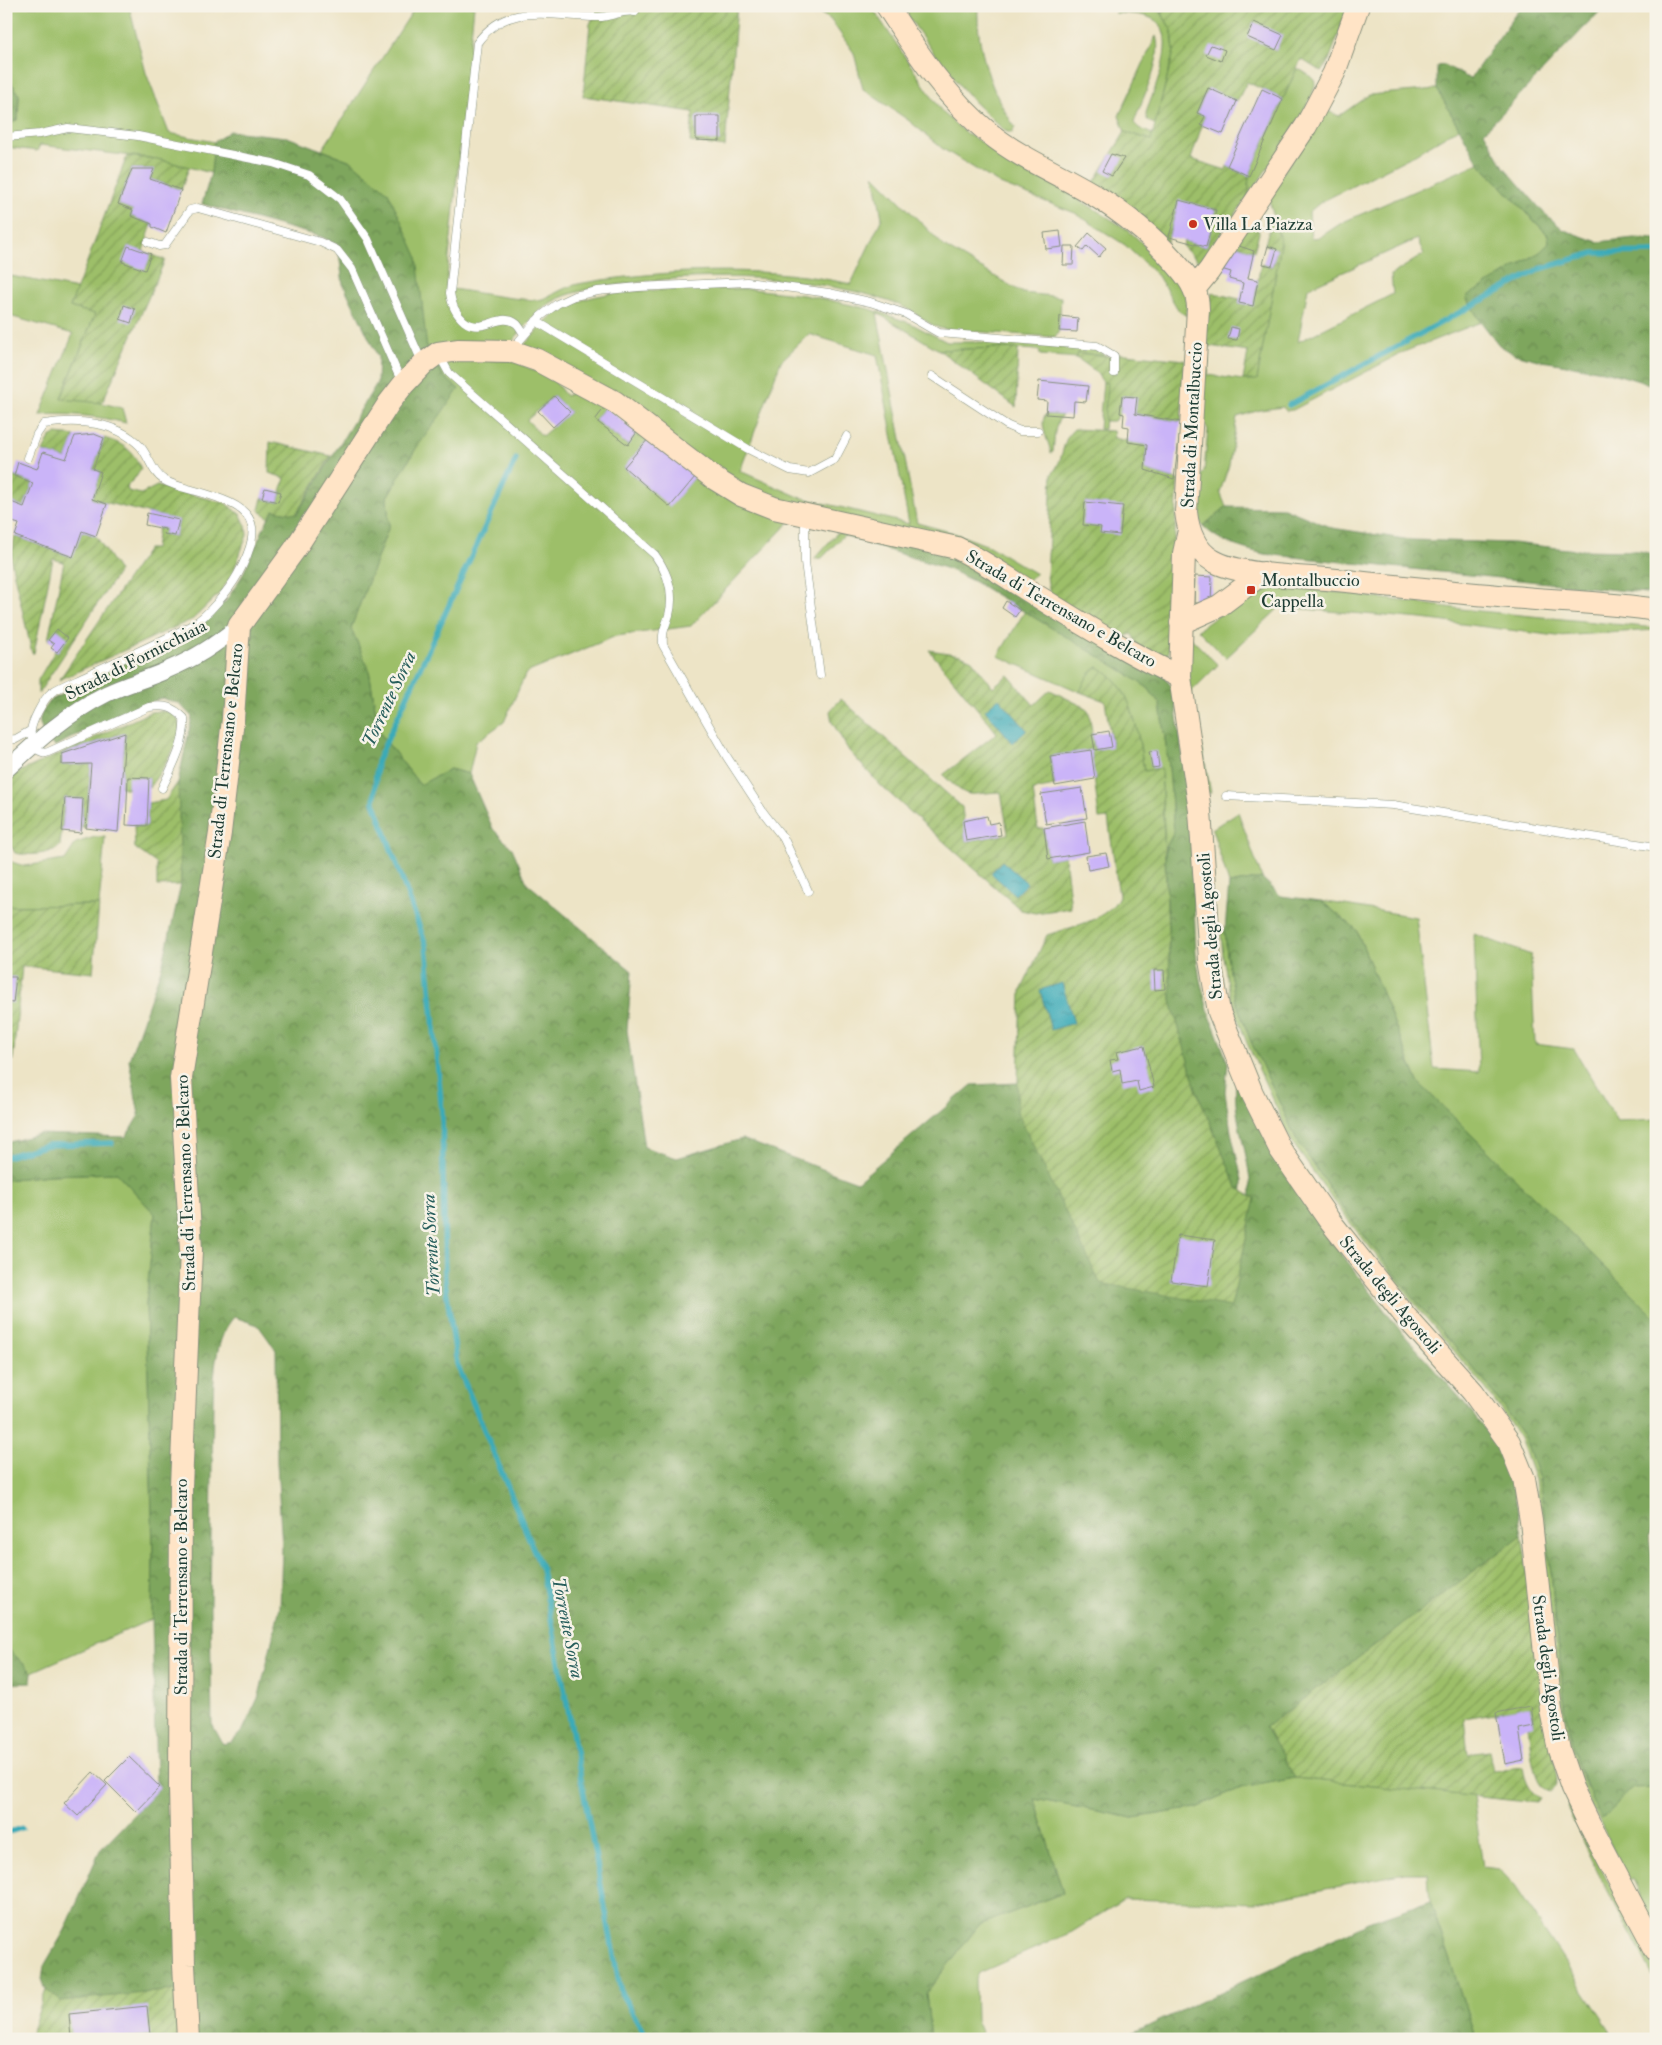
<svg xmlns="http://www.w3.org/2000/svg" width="1662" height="2045" font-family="'IM FELL Double Pica',serif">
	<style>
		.grass { fill: #9dbf69; stroke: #5e7e4e; fill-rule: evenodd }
		.forest { fill: url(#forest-crowns); stroke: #4e7248; fill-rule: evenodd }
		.garden { fill: url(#garden-furrows); stroke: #5e7e4e }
		.water { fill: url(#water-ripples); stroke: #2d7476 }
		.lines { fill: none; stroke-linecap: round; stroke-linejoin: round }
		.stream { stroke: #3baab8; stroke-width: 5.5 }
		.building { fill: #cab4f8 }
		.lane-casing { stroke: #86907d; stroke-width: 9 }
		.street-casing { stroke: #86907d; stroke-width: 18 }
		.secondary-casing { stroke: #86907d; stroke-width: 24 }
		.lane { stroke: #fff; stroke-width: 8 }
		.street { stroke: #fff; stroke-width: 16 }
		.secondary { stroke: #ffe4c6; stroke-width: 22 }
		.poi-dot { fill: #c8321e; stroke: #f7f3e8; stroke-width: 2 }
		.labels { text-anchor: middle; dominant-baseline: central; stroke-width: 5; stroke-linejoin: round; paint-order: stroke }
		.poi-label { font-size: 18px; fill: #1f3d34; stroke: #f7f3e8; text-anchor: start }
		.street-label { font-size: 18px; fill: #1f3d34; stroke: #f7f3e8 }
		.water-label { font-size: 19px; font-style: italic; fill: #275e5c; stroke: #f7f3e8 }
	</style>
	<defs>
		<pattern id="forest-crowns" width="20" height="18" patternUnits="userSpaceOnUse" patternTransform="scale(1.25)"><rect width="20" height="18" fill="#7ea65d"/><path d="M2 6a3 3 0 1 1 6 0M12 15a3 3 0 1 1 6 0" fill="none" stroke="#67884e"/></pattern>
		<pattern id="garden-furrows" width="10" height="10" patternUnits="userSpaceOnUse" patternTransform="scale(1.25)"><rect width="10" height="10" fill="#9dbf69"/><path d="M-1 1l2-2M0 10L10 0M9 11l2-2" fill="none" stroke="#7f9c57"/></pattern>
		<pattern id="water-ripples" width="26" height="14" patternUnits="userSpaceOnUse" patternTransform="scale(1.25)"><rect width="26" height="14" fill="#3baab8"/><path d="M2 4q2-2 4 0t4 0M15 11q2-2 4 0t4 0" fill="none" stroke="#318c96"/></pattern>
	</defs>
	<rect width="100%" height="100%" fill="#f7f3e8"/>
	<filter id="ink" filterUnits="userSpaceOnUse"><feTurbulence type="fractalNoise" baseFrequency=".02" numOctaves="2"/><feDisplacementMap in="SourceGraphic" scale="10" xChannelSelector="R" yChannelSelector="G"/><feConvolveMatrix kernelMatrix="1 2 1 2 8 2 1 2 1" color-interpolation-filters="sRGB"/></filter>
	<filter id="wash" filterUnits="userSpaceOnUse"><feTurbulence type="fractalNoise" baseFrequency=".0096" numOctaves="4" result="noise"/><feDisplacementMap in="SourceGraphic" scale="20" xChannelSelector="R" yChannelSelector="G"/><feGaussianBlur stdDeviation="1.12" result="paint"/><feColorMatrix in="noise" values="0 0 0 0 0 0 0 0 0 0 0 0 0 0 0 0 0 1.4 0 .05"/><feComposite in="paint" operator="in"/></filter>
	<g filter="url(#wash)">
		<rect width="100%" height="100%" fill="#ede4c6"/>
		<path class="grass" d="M6 6H129L146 73 169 133 214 142 211 173 157 159 40 145 37 151 6 147V127L18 119 19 95 6 74Z
			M416 6H474L446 288C475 292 508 299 537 300 544 300 560 290 568 287 578 283 591 282 602 280 685 269 768 266 851 284L882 218 874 175 945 247 1023 293 1061 297 1059 331 1055 337 952 330C947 329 941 329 937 327 927 323 918 314 908 309 896 303 881 299 869 295 786 274 701 273 617 285 595 288 571 291 552 302 536 312 523 328 512 342L427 350 351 161 322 150Z
			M807 6H871L942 112 967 134 1056 185 1128 230 1160 260 1182 286 1186 296 1187 316 1179 311 1158 276 1125 245 1075 213 1000 184 943 149 908 120 863 89 854 53 830 19Z
			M901 6H978C976 47 991 94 1015 127L1012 133 1005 131 974 102 940 62Z
			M1124 6H1147L1161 12 1172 31 1174 51 1155 124C1148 122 1146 120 1146 113 1153 92 1181 33 1153 19 1141 13 1126 14 1114 13Z
			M1156 36C1164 59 1141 100 1134 123L1139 128 1152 134 1151 140 1125 132 1119 116Z
			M1297 68C1302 71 1312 76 1315 82 1319 95 1258 182 1247 198L1249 176Z
			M1437 89 1459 128 1410 157 1321 202 1309 212 1311 238 1320 237 1343 222 1479 163 1548 235 1549 244 1540 252 1466 298 1481 322 1406 351 1293 410 1286 411 1283 407 1260 410 1237 417 1229 465 1220 492 1226 507 1203 526 1198 519 1195 506 1197 481 1204 472 1208 429 1199 418 1203 345 1209 346 1208 375 1243 380 1257 379 1281 244 1268 195 1325 110 1339 116 1369 95ZM1417 239 1424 254 1391 275 1393 294 1298 342 1308 288Z
			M6 275 77 289 70 307 95 314 61 398 102 403 122 408 126 423C97 416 70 413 40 415L73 334 6 315Z
			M699 289H751L804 295 833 301 870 309 910 323 947 342H1000L1096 349 1107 356 1077 353V358L1040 355 1039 350 1000 348 939 350 877 313 917 523 954 533 989 546 1036 574 1028 580 740 487 524 345C535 334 544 321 557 312 594 287 655 291 699 289ZM809 334 877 355 909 524 799 497 740 471 781 361Z
			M445 359 510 360 552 378 566 396 577 390 605 407 595 420 627 445 637 432 647 440 624 468 670 506 695 477C723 501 758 508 792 519L691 626 616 636 526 673 504 722 476 742 469 774 450 769 420 785 379 732 369 670 351 628 389 526 387 497 415 450 444 377 435 362ZM554 396 570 412 542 436 527 420Z
			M1103 382H1108L1104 429H1099Z
			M1046 414 1062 415C1053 427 1055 438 1053 452L1051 453C1049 441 1038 424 1046 414Z
			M839 531 851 532 863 542 844 535 822 558 814 559Z
			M1277 588H1304L1469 610 1656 628V630L1557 636 1422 619 1280 607 1226 658 1198 630C1223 612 1246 594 1277 588Z
			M1025 611 1118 668 1148 688 1160 704 1169 767 1174 832 1165 849 1161 769 1144 771C1138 735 1134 686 1098 667L1085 681 1080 692 998 656Z
			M1189 636 1218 665 1191 692 1211 793H1207L1186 686Z
			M1238 812 1262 878 1229 884 1212 829Z
			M95 837H105L99 905 6 906V860L24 866 65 860 76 843Z
			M1321 901 1416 917 1434 1069 1479 1072 1474 934 1531 955 1535 1044 1574 1049 1617 1121 1656 1119V1318L1418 1082 1356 929Z
			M1225 930 1227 956 1235 999 1251 1042 1297 1140 1347 1214 1424 1311 1489 1387 1524 1437 1539 1479 1546 1527 1566 1717 1577 1763 1586 1787H1656V1932L1637 1895 1640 1894 1633 1879 1629 1881 1582 1787 1574 1763 1563 1718 1535 1480 1520 1438 1486 1389 1422 1313 1344 1215 1292 1142 1247 1043 1231 1000 1223 957 1221 934Z
			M117 1173 155 1214 146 1303 153 1549 152 1619 32 1672 6 1647V1180L49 1175Z
			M1295 1778 1473 1796 1483 1867 1499 1869 1515 1886 1616 2039H1476L1430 1901 1428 1873H1405L1256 1903 1125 1899 1072 1932 979 1973 975 1981 976 2020 984 2039H931L926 1993 979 1925 1063 1893 1035 1799 1133 1818 1196 1808 1241 1788Z
			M1567 1807H1569L1656 1972V1982L1599 1874Z"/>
		<path class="forest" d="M1521 6H1605L1484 132 1504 167 1544 213 1564 230 1598 242 1634 238 1656 239V386L1609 372 1542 361 1514 354 1499 345 1481 322 1466 297 1540 252 1549 243 1548 235 1479 163 1437 89V66L1445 65 1470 79Z
			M6 74 19 95 18 119 6 127Z
			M230 131 287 137 351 161 388 192 417 256 427 350 444 377 459 389 415 450 387 497 389 526 351 628 369 670 379 732 420 785 450 769 469 774 493 829 512 848 527 883 632 971 627 1030 644 1147 677 1158 742 1139 857 1182 972 1085 1019 1083 1018 1113 1231 1307 1255 1198 1251 1196C1251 1157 1232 1120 1236 1080L1322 1228 1399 1329 1462 1400 1500 1450 1513 1482 1522 1535 1266 1727 1295 1778 1241 1788 1196 1808 1133 1818 1035 1799 1063 1893 979 1925 926 1993 931 2039H196L176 1990 61 2001 46 1990 42 1979 44 1966 65 1930 100 1850 160 1787 156 1783 152 1619 153 1549 146 1303 155 1214 117 1173 49 1175 6 1180V1143L39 1134 126 1137 139 1115 129 1060 163 963 181 885 178 782 192 717 180 704 162 698 128 710 55 746C49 743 47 738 44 733 35 718 42 713 51 700L197 627 226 601 242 576 272 510 297 514 377 383 378 357 343 284 338 245 322 237 202 204 211 173 214 142ZM234 1317 258 1325 276 1350 277 1463 282 1548 280 1607 259 1696 243 1730 232 1742 223 1744 212 1724 210 1608 213 1401C214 1373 215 1338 234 1317Z
			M1226 507 1284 508 1332 528 1411 540 1513 543 1577 550 1640 551 1656 555V594L1264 554C1241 548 1220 543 1203 526Z
			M851 532 956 552 1164 676 1173 689 1190 805 1196 953 1200 980 1208 1010 1228 1063 1225 1092 1231 1132 1242 1180V1191L1237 1188 1196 1089 1171 1001 1165 849 1174 832 1169 767 1160 704 1148 688 1118 668 975 582 948 569 863 542Z
			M1262 878 1281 896 1321 901 1356 929 1418 1082 1656 1318V1513L1649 1537 1656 1591V1787L1634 1788 1601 1819 1577 1763 1566 1717 1546 1527 1539 1479 1524 1437 1489 1387 1424 1311 1347 1214 1297 1140 1251 1042 1235 999 1227 956 1225 930 1229 884Z
			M6 1647 32 1672 31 1683 6 1684Z
			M1430 1901 1476 2039H1121L1369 1922Z"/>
		<path class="garden" d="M598 6H737L725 147 690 142 693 112 583 96 590 24Z
			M1178 6H1349L1329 60 1322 72 1301 59 1283 99 1247 82 1237 101 1207 89 1197 112 1205 116 1191 159 1226 170 1227 166 1249 176 1248 186 1250 188 1247 198 1200 263 1183 247 1184 241 1206 247 1216 210 1179 201 1167 242 1093 184 1125 132 1151 140 1174 51 1172 31 1161 12Z
			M127 156 157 159 189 167 181 190 150 179 153 169H132L118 204 133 210 131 216 152 224 143 251 165 260 102 403 61 399 95 314 70 307Z
			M1255 216 1259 233 1254 251 1233 244Z
			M1274 220 1281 244 1257 380H1243L1248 352 1203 345 1207 311 1212 293 1240 299 1239 303 1253 305 1261 264 1272 266 1277 249 1265 245 1271 221Z
			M1000 348 1018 349 1016 407 939 350Z
			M1077 353 1109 356 1116 353 1185 360 1181 422 1135 414 1137 398 1122 396 1120 413 1114 421H1104L1107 383 1103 382 1095 371 1077 358Z
			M1074 429 1113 431 1114 438 1147 445 1145 470 1178 480 1168 654 1162 658 1138 646 1132 634 1121 638 1050 595 1047 577 1052 474C1066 457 1060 441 1074 429Z
			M56 434 75 436 66 459 43 452 50 437Z
			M104 438C124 444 133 450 141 469L136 477 127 486 128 491 141 494 157 486 225 503 241 515 246 526 247 535 233 573 220 593 193 619 59 680 148 549H155L158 528 165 529 164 534 175 536 179 521 92 499 101 472 93 469Z
			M270 442 331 456 296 514 273 510 269 518 259 510 262 498 278 502 285 478 269 473Z
			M6 474 33 483 24 507 6 500Z
			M82 531 96 536 119 571 38 694V680L55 651 57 652 68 638 48 640 64 562 53 559 34 653H32L11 561 15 536 72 557Z
			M929 650 961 655 972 660 993 687 1008 675 1034 705 1050 690 1086 708 1089 713 1095 750 1112 746 1105 701 1080 692C1084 683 1088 672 1098 667 1134 686 1138 734 1144 771L1161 768 1171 1001 1196 1089 1237 1188 1255 1198 1231 1307 1100 1283 1017 1112 1021 991 1047 935C1071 927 1109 920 1119 896L1108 818 1099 819 1091 751 1050 756 1055 786 1033 790 1038 829 1044 828 1048 859 1065 856 1071 908 1035 913 1021 910 881 786 849 751 832 722 830 711 841 699 962 807 966 841 1008 834 1001 792C966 793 971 802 943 775L997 733Z
			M161 711C164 711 170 712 173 714 194 729 159 773 149 788V778L129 777 128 789 121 787 125 733 62 754V765L91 764 86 828 82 827 83 799 65 798 60 846C50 855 27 856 15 853L6 838V798L9 780 15 774 151 712Z
			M178 782 181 885 157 886V864L135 848 134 825 147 826 148 803 166 800Z
			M99 905 93 973 22 966 13 1060H6V906Z
			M1522 1535 1558 1780 1556 1786 1550 1791C1531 1786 1531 1743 1528 1727L1534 1725 1531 1707 1464 1718 1468 1754 1489 1751 1493 1770 1523 1767C1525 1781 1529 1790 1540 1799L1537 1803 1295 1778 1266 1727Z
			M46 1990 61 2001 176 1990 180 2039H29Z"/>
		<path class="water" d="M999 698 1027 730 1013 743 985 710Z
			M1002 861 1027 883 1015 895 991 873Z
			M1062 983 1074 1023 1051 1030 1040 990Z"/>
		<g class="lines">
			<path class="stream" d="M1289 405 1540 269 1594 253 1656 252
				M516 459 377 762 374 802 426 945 442 1112 445 1281 457 1364 542 1570 621 1993 648 2039
				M6 1157 47 1145 112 1143
				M1653 1725 1656 1724
				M6 1833 22 1828"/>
		</g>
		<g id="blocks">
			<path class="building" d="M1254 22 1283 35 1276 50 1247 37Z
				M1211 45 1225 50 1221 61 1206 55Z
				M1208 88 1237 101 1223 134 1201 125 1205 116 1197 113Z
				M1262 89 1283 99 1249 176 1227 166Z
				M696 116H720V141L696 140Z
				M1111 154 1124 158 1112 176 1102 171Z
				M132 169H154L150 179 181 190 166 233 152 227V224L131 216 133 210 118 204Z
				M1179 200 1216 210 1206 247 1169 237Z
				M1060 231 1062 247 1046 249 1044 233Z
				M1089 233 1106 248 1099 257 1087 246 1083 251 1077 247Z
				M1233 244 1254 251 1248 278 1258 280 1253 306 1239 303 1243 283 1229 279 1231 272 1221 269Z
				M128 246 151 254 145 270 122 262Z
				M1064 246H1074L1073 265H1063Z
				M1268 246 1277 249 1272 266 1263 264Z
				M124 305 135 309 131 323 120 319Z
				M1060 316 1078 318 1077 332 1059 331Z
				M1231 327 1239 329 1237 340 1228 339Z
				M1039 381 1088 386 1086 402 1074 401 1073 416 1046 414 1047 401 1037 400Z
				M554 396 570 412 553 427 538 411Z
				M1122 396 1137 397 1135 414 1181 422 1174 479 1145 470 1147 445 1128 442 1129 427 1123 426 1124 414 1120 413Z
				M605 407 637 432 628 445 595 420Z
				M94 434 104 438 93 469 101 472 92 499 107 504 96 536 82 531 73 557 15 536 19 524 6 520V500L24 507 33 483 14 476 18 462 37 469 43 452 66 459 75 436Z
				M649 438 695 477 670 507 624 467Z
				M265 488 281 492 278 502 262 498Z
				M1085 502 1123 506 1120 535 1100 533 1101 527 1083 525Z
				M147 513 179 520 175 536 164 534 165 529 145 525Z
				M1195 576 1212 577 1211 603H1194Z
				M1006 601 1020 610 1015 617 1002 608Z
				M57 629 68 638 57 652 51 648 54 644 48 640Z
				M1109 731 1112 747 1095 750 1092 734Z
				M125 733 118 832 86 828 91 764 62 765V754Z
				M1091 750 1095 779 1055 786 1050 756Z
				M1157 751 1159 767 1152 768 1149 752Z
				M128 777 149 778 147 826 126 825Z
				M1082 788 1087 818 1046 824 1041 794Z
				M65 798 83 799 81 833 62 831Z
				M987 816 989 824 999 822 1001 835 966 841 963 821Z
				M1085 821 1089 852 1048 859 1044 828Z
				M1106 853 1109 866 1088 870 1086 856Z
				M1154 970H1164L1165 989 1155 990Z
				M6 977H16L13 1003 6 1002Z
				M1144 1046 1154 1087 1139 1091 1137 1081 1122 1084 1120 1069 1112 1071 1110 1060 1118 1059 1116 1052Z
				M1178 1235 1215 1240 1208 1286 1171 1281Z
				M1531 1706 1534 1726 1519 1729 1524 1760 1505 1764 1496 1713Z
				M129 1757 160 1787 136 1812 105 1781Z
				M93 1772 107 1785 78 1816 64 1803Z
				M147 2006 150 2035 115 2039H71L69 2014Z"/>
		</g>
	</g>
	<g filter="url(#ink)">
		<use href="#blocks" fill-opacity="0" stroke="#86907d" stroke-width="1"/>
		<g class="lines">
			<defs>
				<path id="lane" d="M6 137 40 134 68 128 138 136 273 163 309 175 340 199 368 239 422 362
					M148 242 159 246 165 245 190 210 198 208 320 242 337 250 352 269 402 383
					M536 321 748 449 790 470 809 473 835 459 847 436
					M524 334C522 331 519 326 517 324 500 310 483 336 464 321 455 313 452 305 450 293L477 43C508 0 551 17 597 17 611 18 622 9 635 12
					M512 349 541 316 557 304 574 296 598 291 638 287 747 282 829 293 870 302 906 314 939 333 1097 346 1114 356V373
					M439 355 449 373 655 555C668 573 675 592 669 615 665 628 662 630 663 645L727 757 763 812 784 839 808 891
					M932 376 1008 426 1020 431H1038
					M28 458 37 434 44 424C77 419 116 421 140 446 149 456 152 473 164 480 174 486 185 488 196 491 250 506 268 519 238 574 229 590 208 616 192 625 160 643 123 658 89 674 77 680 63 685 52 692 44 698 29 725 31 735 33 746 35 751 46 753L149 707C165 705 172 706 184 718 186 742 172 767 162 788
					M805 517V562L820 675
					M6 740 16 739 30 731
					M1226 796 1393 805 1656 847"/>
				<path id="street" d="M6 770C37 741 68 713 106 694 126 684 148 679 167 670 196 658 215 645 239 626"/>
				<path id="secondary" d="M887 6C917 52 946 98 989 133 1021 159 1060 174 1094 195 1123 213 1151 235 1173 260 1187 276 1198 288 1198 309L1186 512C1188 530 1195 550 1212 560 1236 575 1298 577 1327 579 1393 586 1458 593 1524 598 1568 602 1612 603 1656 610
					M1195 288 1209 271 1306 126 1334 73 1358 6
					M1189 530 1184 553 1180 677 1200 811 1210 960 1219 1012 1252 1093 1280 1149 1329 1220 1406 1317 1473 1392 1509 1442 1524 1479 1531 1521 1551 1710 1559 1750 1572 1788 1590 1825 1656 1950
					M1181 623 1219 606 1263 573
					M188 2039 184 1965 180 1788 181 1486 191 1250 181 1078 220 833 233 719 239 626 295 549 389 403 403 385 423 364 438 353 459 350 511 351 537 360 615 402 715 479 741 495 774 508 957 548C987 563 1014 582 1042 599 1087 627 1132 655 1180 677"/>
			</defs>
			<use href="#lane" class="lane-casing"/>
			<use href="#street" class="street-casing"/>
			<use href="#secondary" class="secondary-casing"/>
			<use href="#lane" class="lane"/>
			<use href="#street" class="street"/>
			<use href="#secondary" class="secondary"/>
		</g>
	</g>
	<g class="poi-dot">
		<circle cx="1193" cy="224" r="5"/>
		<rect x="1246" y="585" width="10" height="10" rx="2.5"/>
	</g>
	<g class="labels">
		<g class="poi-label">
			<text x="1203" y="224">Villa La Piazza</text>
			<text x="1261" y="580">Montalbuccio<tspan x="1261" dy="21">Cappella</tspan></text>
		</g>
		<g class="street-label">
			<text transform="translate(1192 425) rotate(-87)">Strada di Montalbuccio</text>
			<text transform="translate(1061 609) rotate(30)">Strada di Terrensano e Belcaro</text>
			<text transform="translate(136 660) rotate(-27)">Strada di Fornicchiaia</text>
			<text transform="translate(226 751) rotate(-84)">Strada di Terrensano e Belcaro</text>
			<text transform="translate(1210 926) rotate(-95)">Strada degli Agostoli</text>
			<text transform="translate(186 1183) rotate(-92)">Strada di Terrensano e Belcaro</text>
			<text transform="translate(1390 1295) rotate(50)">Strada degli Agostoli</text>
			<text transform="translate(181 1587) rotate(-90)">Strada di Terrensano e Belcaro</text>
			<text transform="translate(1548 1668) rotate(82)">Strada degli Agostoli</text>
		</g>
		<g class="water-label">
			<text transform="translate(389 699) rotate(-65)">Torrente Sorra</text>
			<text transform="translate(431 1245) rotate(-93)">Torrente Sorra</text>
			<text transform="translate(568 1628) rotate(79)">Torrente Sorra</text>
		</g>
	</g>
	<rect width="1662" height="2045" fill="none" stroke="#f7f3e8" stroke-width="25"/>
</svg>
